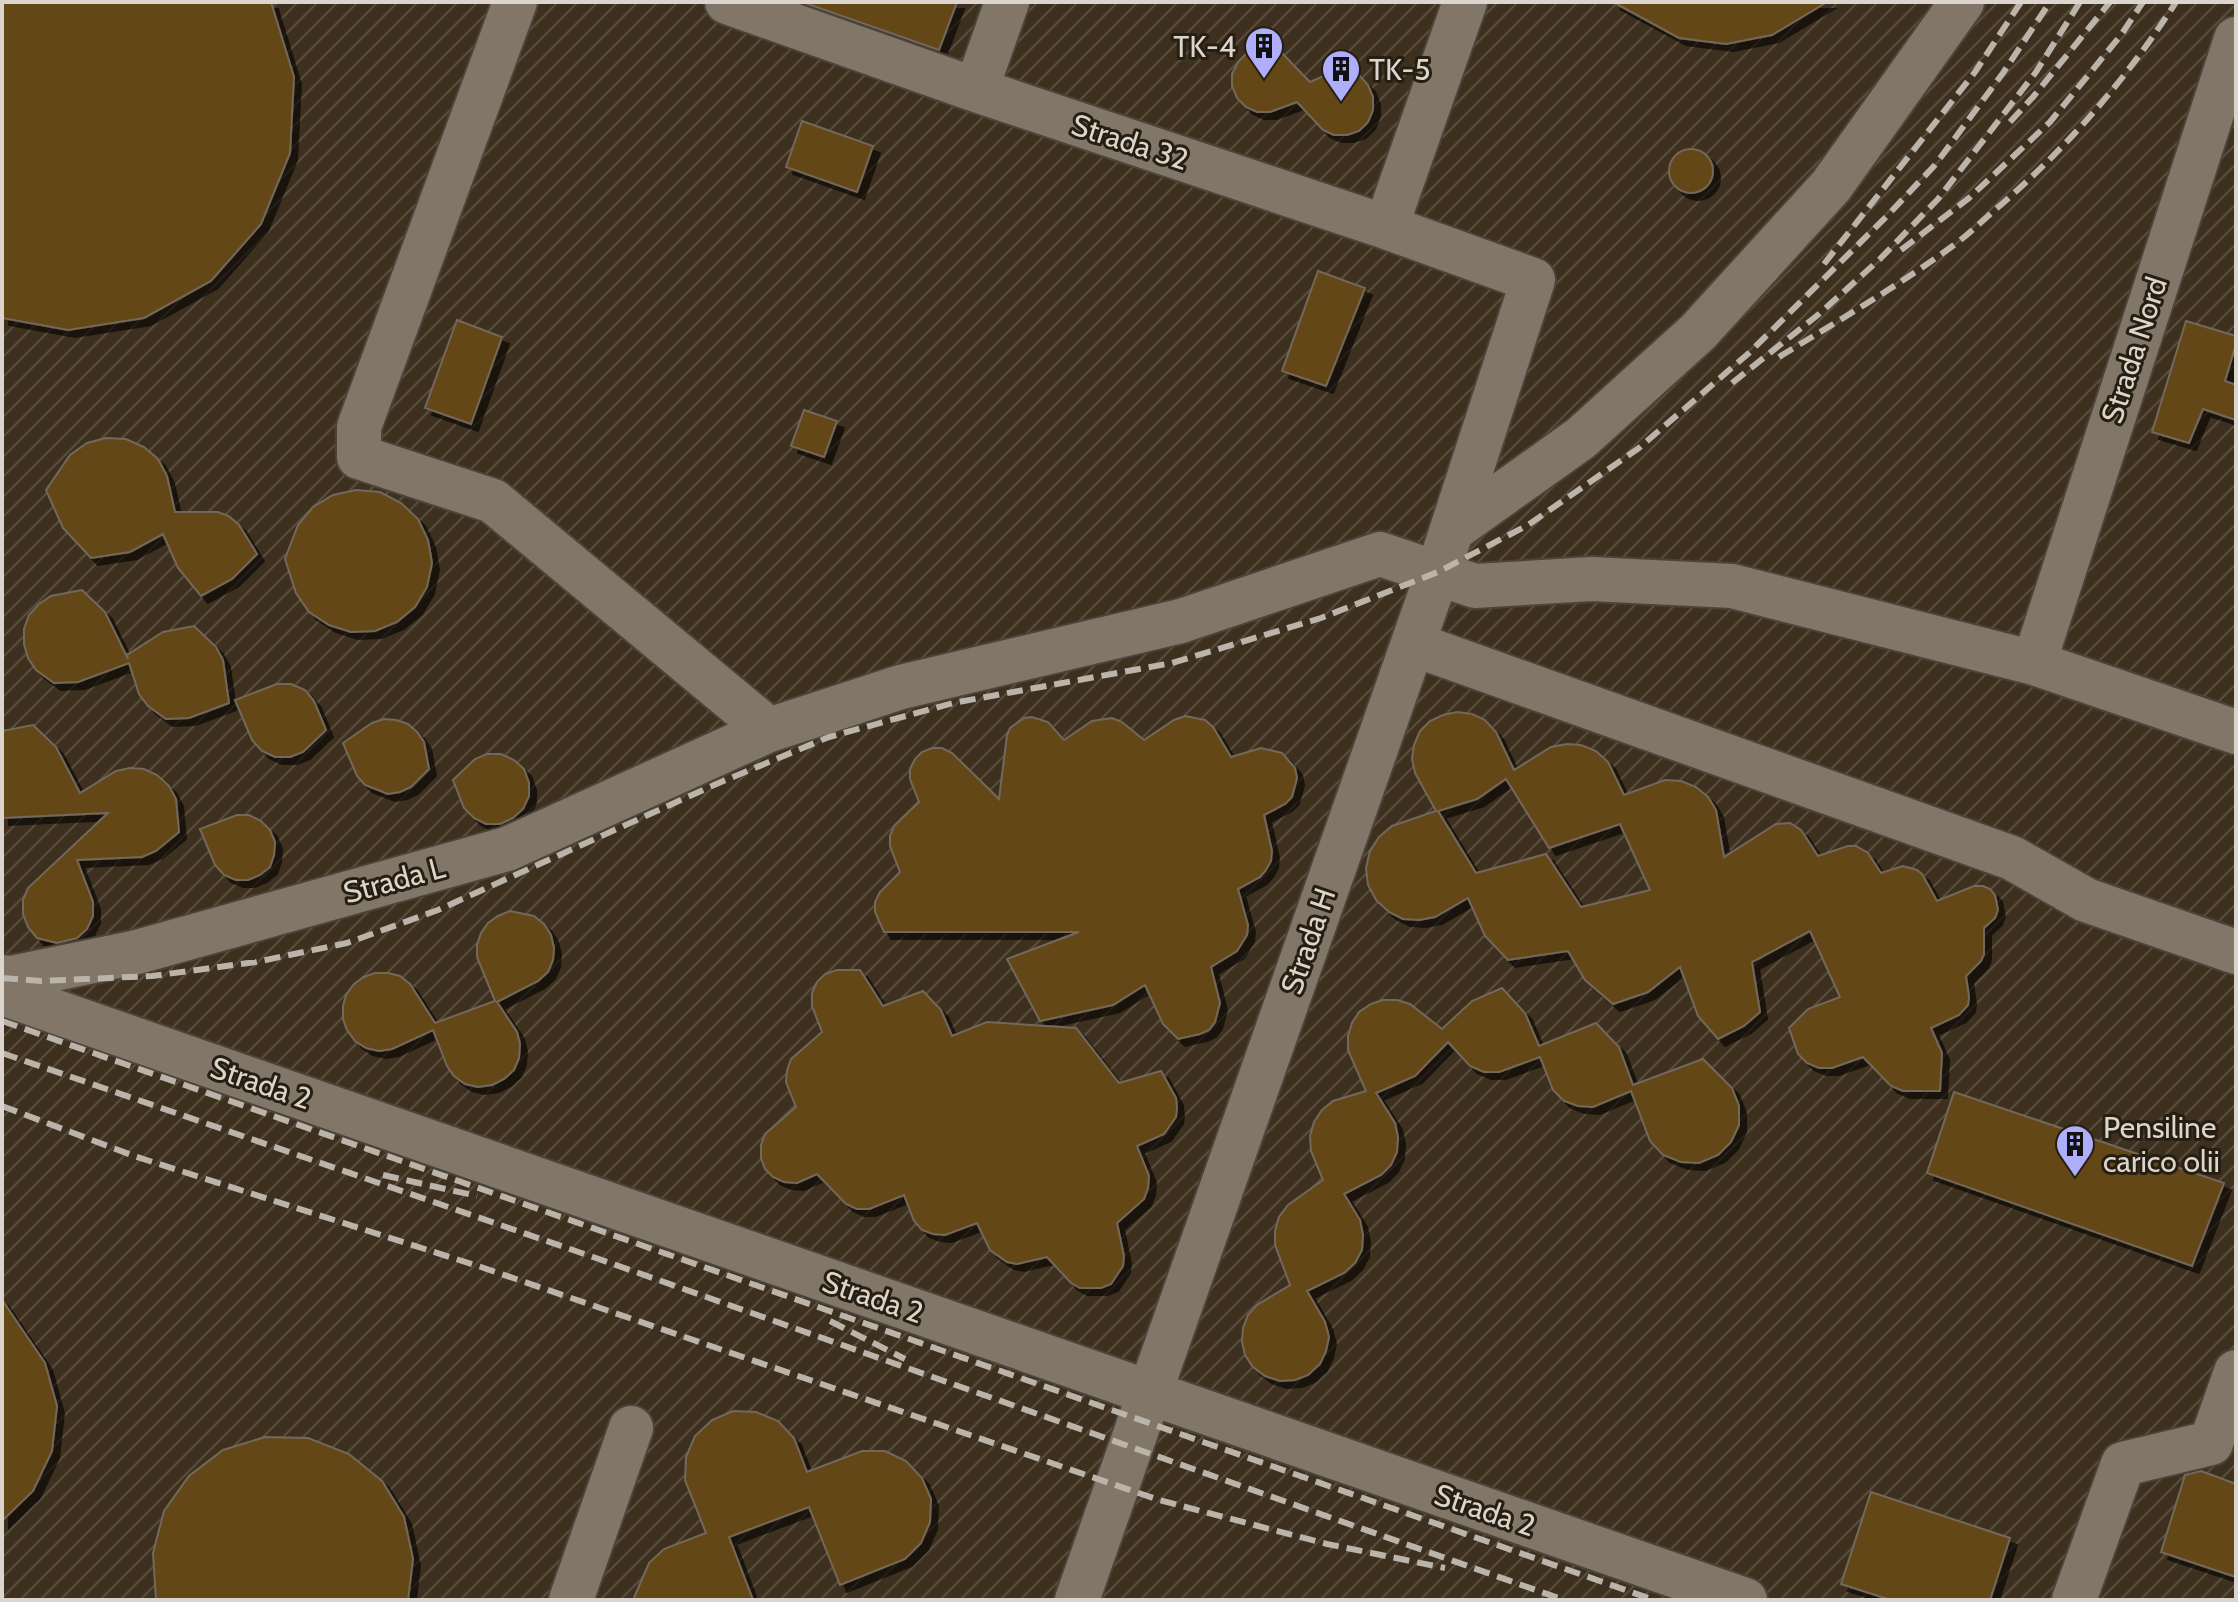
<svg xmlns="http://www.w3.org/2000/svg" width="2238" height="1602" font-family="Cabin,sans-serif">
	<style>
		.industrial { fill: url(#industrial-furrows) }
		.building { fill: #644619; stroke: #73685a; stroke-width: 2; fill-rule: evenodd; filter: url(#shadow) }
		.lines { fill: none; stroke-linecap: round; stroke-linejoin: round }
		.minor-casing { stroke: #4b443a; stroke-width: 48 }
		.minor { stroke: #817668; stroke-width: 44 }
		.rail { stroke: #bbb4ab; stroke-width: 6; stroke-dasharray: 16 8; stroke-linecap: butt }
		.labels { text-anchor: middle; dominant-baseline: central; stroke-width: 6; stroke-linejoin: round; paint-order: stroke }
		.poi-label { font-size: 30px; fill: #dbd5cd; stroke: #271e12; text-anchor: start }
		.street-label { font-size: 30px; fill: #dbd5cd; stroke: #271e12 }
	</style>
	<defs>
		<pattern id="industrial-furrows" width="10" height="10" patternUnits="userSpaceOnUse" patternTransform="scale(2)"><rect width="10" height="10" fill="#3e301e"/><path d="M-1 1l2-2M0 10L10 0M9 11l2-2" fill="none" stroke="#594d3e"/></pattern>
		<filter id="shadow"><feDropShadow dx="7" dy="7" stdDeviation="0" flood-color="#0009"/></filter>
	</defs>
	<rect width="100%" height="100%" fill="#31281c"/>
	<path class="industrial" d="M2 2H2236V1600H2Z"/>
	<path class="building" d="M2 2H271L294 77 290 153 261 224 211 281 144 318 68 330 2 318Z
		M802 2H957L939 50Z
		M1613 2H1827L1772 35 1726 44 1679 38Z
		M1258 49H1271L1283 54 1310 82 1335 71H1348L1360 76 1368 85 1373 97V110L1368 122 1359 131 1347 135H1334L1323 130 1297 102 1270 112H1257L1246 107 1237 98 1232 86V74L1238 62 1247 53Z
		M802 121 873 146 857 192 786 167Z
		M1669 171a22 22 0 1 1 44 0a22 22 0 1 1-44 0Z
		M1318 271 1365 288 1326 386 1282 371Z
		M457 320 502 337 471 424 425 408Z
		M2186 321 2236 336V344L2225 381 2236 385V420L2203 409 2189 443 2152 432Z
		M804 410 837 421 824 457 791 446Z
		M106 438 126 439 144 447 158 459 167 476 175 512H218L229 516 239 525 257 554 232 579 201 596 178 568 163 534 130 552 91 558 63 528 46 490 70 455 87 443Z
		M356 490 380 492 401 503 418 519 428 540 432 563 427 587 415 607 397 622 375 631 351 632 329 625 309 612 296 593 285 559 298 525 313 507 333 495Z
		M82 590 105 612 128 659 127 655 163 632 194 626 216 647 223 660 229 703 189 718 166 719 148 706 139 694 129 663 78 682 54 683 36 670 28 658 24 644V629L29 615 39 604 51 596Z
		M277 684H291L305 690 314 701 326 730 303 752 290 757H275L262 751 252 740 235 700Z
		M1457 712 1472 714 1485 720 1496 732 1514 770 1551 747 1567 744 1581 745 1596 751 1608 762 1624 795 1665 780 1681 781 1696 787 1708 797 1716 810 1724 857 1776 824 1790 823 1801 830 1818 856 1848 846H1856L1868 853 1881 873 1903 866 1917 870 1922 874 1937 901 1974 886H1983L1990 889 1995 895 1998 910 1995 918 1984 928V954L1981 961 1966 976 1969 997 1968 1005 1959 1015 1931 1028 1942 1053 1940 1091H1903L1891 1086 1863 1057 1832 1068H1819L1807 1063 1798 1054 1789 1028 1808 1009 1840 997 1810 931 1752 962 1760 1012 1744 1026 1718 1039 1698 1016 1680 967 1648 992 1613 1004 1585 980 1568 951 1508 960 1485 936 1468 898 1435 917 1419 920 1403 919 1389 912 1376 900 1368 885 1366 868 1370 851 1379 837 1392 826 1436 811 1415 773 1412 759 1414 745 1420 731 1430 721 1443 715ZM1506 779 1549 848 1620 824 1650 890 1581 907 1546 854 1476 873 1438 811 1477 799Z
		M1185 716 1205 720 1213 727 1231 757 1261 748 1282 753 1295 768 1297 778 1292 797 1285 804 1264 815 1272 851 1271 861 1266 870 1260 877 1238 889 1248 925 1247 935 1237 951 1211 967 1220 1003 1215 1022 1209 1030 1200 1034 1178 1039 1163 1024 1145 985 1113 1005 1040 1021 1007 959 1079 932H884L875 912V902L880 892 900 872 890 846V836L894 826 919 802 910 779V769L915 759 922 752 932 748H942L952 753 999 799 1007 735 1010 728 1024 718 1032 717 1048 722 1064 740 1092 721 1112 718 1122 722 1144 740 1174 720Z
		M384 719 396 720 408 724 417 732 424 742 429 769 411 787 400 792 388 794 365 785 357 776 343 743 372 723Z
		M33 725 56 747 80 793 116 771 130 768 144 769 157 775 169 786 176 799 179 832 156 851 142 857 77 860 93 902V916L87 929 77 938 57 943 37 938 28 927 23 914V900L28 888 108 813 2 818V731Z
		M487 754H501L514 760 524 769 529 783V796L523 809 513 818 500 824H486L474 818 464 808 453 780 475 759Z
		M237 815H249L261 821 270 830 275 842 274 855 270 867 260 875 248 880H236L224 875 215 865 200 829Z
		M510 911 534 916 544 924 551 935 554 948 553 960 548 972 538 981 497 1002 517 1032 520 1044 519 1058 514 1070 504 1079 492 1085 478 1087 465 1084 454 1076 447 1066 433 1030 392 1049 379 1051 366 1048 355 1041 347 1030 343 1019V1006L346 995 354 984 364 977 375 973H388L400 976 410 984 435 1023 495 1001 477 957V945L481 933 488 923 498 916Z
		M837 970H860L883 1006 923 991 941 1010 952 1036 987 1022 1076 1028 1119 1083 1161 1071 1176 1098 1177 1108 1176 1117 1164 1134 1137 1146 1149 1176 1148 1188 1144 1199 1117 1223 1124 1256 1123 1266 1111 1284 1101 1288H1080L1071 1283 1047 1257 1017 1264 1007 1262 990 1250 977 1223 945 1235 933 1234 922 1230 914 1221 904 1195 869 1209H857L846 1204 817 1174 797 1183 784 1182 773 1177 765 1169 761 1158V1145L765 1134 796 1107 786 1082 787 1071 791 1059 822 1032 812 1006V993L817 982 825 974Z
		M1502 988 1525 1013 1539 1046 1596 1023 1619 1047 1633 1085 1703 1059 1732 1088 1739 1106V1125L1731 1142 1718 1155 1699 1163 1681 1162 1663 1155 1650 1141 1631 1091 1593 1107 1578 1106 1564 1101 1553 1090 1540 1057 1499 1072H1484L1470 1066 1448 1042 1415 1076 1376 1093 1395 1123 1398 1137 1397 1152 1391 1165 1381 1175 1344 1194 1360 1220 1363 1235 1362 1250 1355 1263 1344 1273 1307 1291 1325 1322 1329 1337 1326 1351 1320 1364 1308 1375 1295 1380 1280 1381 1265 1376 1253 1367 1245 1355 1242 1342 1243 1328 1248 1315 1257 1305 1290 1285 1275 1245V1231L1279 1217 1288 1205 1323 1180 1311 1151 1310 1136 1314 1122 1322 1110 1333 1101 1366 1091 1348 1050V1036L1352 1023 1359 1012 1371 1004 1383 1000H1397L1410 1004 1442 1029 1472 1001Z
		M1954 1092 2224 1183 2192 1266 1927 1173Z
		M2 1300 45 1363 57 1406 52 1451 33 1491 2 1521Z
		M733 1411 756 1412 778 1421 794 1438 807 1472 862 1451H885L906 1461 922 1478 931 1499 930 1522 921 1543 905 1559 840 1585 809 1507 729 1537 753 1600H633L649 1563 664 1549 706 1533 685 1480 686 1457 695 1436 712 1420Z
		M265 1437 308 1438 349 1454 382 1481 404 1517 413 1559 408 1600H156L153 1553 164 1511 189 1476 223 1450Z
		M2201 1471 2236 1484V1577L2161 1552 2185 1475Z
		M1871 1492 2010 1538 1990 1600H1891L1841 1584Z"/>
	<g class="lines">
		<defs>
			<path id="minor" d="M515 2 359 427V457L493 501 769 730 901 687 1181 621 1380 554 1475 586 1592 579 1732 586 2034 663 2236 732
				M727 2 976 90 1386 227 1533 280 1438 572 1077 1600
				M976 90 1007 2
				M1386 227 1465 2
				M1452 530 1581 438 1698 332 1831 186 1962 2
				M1413 644 2012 858 2086 900 2236 952
				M2034 663 2236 39
				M2 977 11 978 137 952 507 849 769 730
				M2 993 1745 1600
				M2211 1443 2236 1372
				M571 1600 631 1428
				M2074 1600 2123 1464 2211 1443"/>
		</defs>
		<use href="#minor" class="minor-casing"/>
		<use href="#minor" class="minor"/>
		<path class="rail" d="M2010 122 2033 97 2110 2
			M1901 250 1969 198 2050 122 2121 35 2143 2
			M1824 264 1975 72 2021 2
			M1779 357C1838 321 1898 286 1954 245 1969 234 1982 221 1996 209 2066 149 2126 80 2176 2
			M1732 383 1819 314 1880 259 1938 199 2036 72 2080 2
			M2 978 41 981 152 976 256 962 347 943 438 910 714 785 829 737 953 703 1172 663 1321 618 1438 572 1528 525 1639 448 1749 353 1887 216 1935 165 2003 73 2050 2
			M2 1021 1654 1600
			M2 1053 596 1258 1564 1600
			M2 1106 134 1156 481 1267 1159 1500 1327 1544 1445 1568
			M383 1175 477 1196
			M830 1321 905 1359"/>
	</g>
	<defs>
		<symbol id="building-pin" viewBox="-11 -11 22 30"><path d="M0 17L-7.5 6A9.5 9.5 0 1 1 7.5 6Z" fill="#afaefa" stroke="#271e12"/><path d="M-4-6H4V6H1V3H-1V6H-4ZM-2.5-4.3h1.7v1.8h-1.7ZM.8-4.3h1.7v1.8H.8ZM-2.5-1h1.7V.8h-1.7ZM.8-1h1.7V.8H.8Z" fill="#111"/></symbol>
	</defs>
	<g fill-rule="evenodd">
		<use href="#building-pin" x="1242" y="24" width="44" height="60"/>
		<use href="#building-pin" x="1319" y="47" width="44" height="60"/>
		<use href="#building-pin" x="2053" y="1122" width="44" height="60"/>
	</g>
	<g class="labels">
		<g class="poi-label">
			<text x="1236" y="46" text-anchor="end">TK-4</text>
			<text x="1369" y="69">TK-5</text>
			<text x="2103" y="1127">Pensiline<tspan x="2103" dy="34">carico olii</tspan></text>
		</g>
		<g class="street-label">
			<text transform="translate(1130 142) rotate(18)">Strada 32</text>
			<text transform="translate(2134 350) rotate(-72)">Strada Nord</text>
			<text transform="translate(394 880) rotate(-15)">Strada L</text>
			<text transform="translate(1308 941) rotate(-71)">Strada H</text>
			<text transform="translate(261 1083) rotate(19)">Strada 2</text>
			<text transform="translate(873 1297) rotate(19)">Strada 2</text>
			<text transform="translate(1485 1510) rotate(19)">Strada 2</text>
		</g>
	</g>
	<rect width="2238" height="1602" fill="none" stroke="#dbd5cd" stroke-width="8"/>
</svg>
